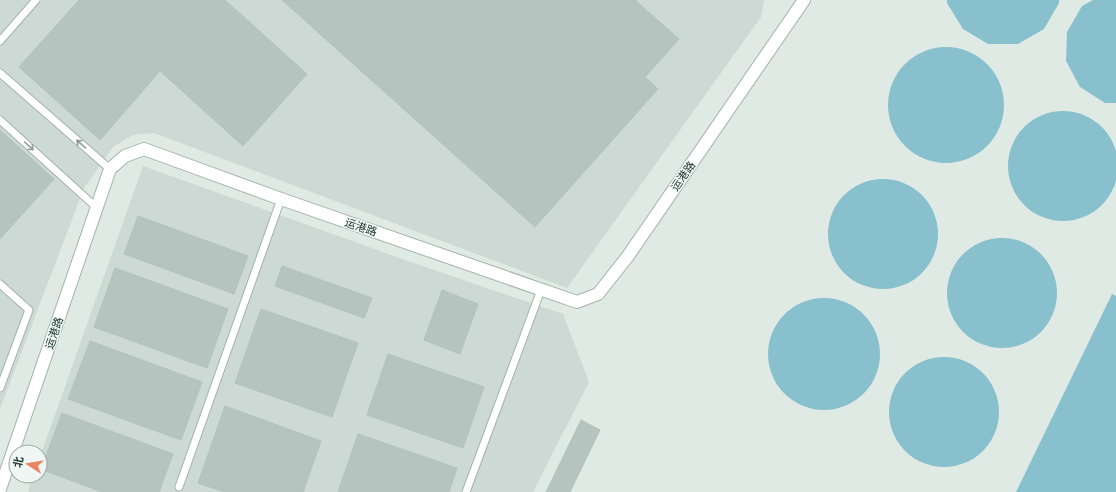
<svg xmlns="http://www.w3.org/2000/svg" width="1116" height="492" font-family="'PT Sans','Noto Sans SC',sans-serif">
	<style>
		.built { fill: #cdd9d4 }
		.water { fill: #89c0cd }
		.building { fill: #b5c4be; stroke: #b2c3bc }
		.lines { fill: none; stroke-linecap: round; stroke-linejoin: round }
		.lane-casing { stroke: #a2b1ac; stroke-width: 9 }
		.street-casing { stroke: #a2b1ac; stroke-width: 14 }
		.lane { stroke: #fff; stroke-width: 7 }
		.street { stroke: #fff; stroke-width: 12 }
		.oneway { stroke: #909c99 }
		.labels { text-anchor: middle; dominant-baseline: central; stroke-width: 3; stroke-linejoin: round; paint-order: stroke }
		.street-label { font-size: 11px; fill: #213933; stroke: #eff6f3 }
	</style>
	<rect width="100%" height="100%" fill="#dfeae5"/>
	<path class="built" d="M0 0H764L761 17 567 288 154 133 133 135 113 147 84 188 0 409Z
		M143 166 408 261 563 314 589 382 533 492H28L33 476H40V457Z"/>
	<path class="water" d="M947 0H1059V3L1044 29 1018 44H988L963 29 947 3Z
		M1093 0H1116V103H1105L1080 87 1066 61 1067 32 1082 6Z
		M888 105a58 58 0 1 1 116 0a58 58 0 1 1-116 0Z
		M1008 166a55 55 0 1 1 110 0a55 55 0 1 1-110 0Z
		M828 234a55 55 0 1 1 110 0a55 55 0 1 1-110 0Z
		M947 293a55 55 0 1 1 110 0a55 55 0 1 1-110 0Z
		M1112 294 1116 296V492H1016Z
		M768 354a56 56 0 1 1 112 0a56 56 0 1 1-112 0Z
		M889 412a55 55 0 1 1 110 0a55 55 0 1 1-110 0Z"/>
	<path class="building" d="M79 0H225L307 74 243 146 160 71 100 140 19 67Z
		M282 0H635L679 39 645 77 658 89 535 227Z
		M0 130 54 179 0 239Z
		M138 216 248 256 234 294 124 254Z
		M282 266 372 298 364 318 275 286Z
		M115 268 228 309 207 368 94 327Z
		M442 290 478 304 460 354 424 340Z
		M261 309 358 343 332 417 235 383Z
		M90 341 202 382 181 440 68 399Z
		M388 354 484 387 463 448 367 415Z
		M225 406 321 441 303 492H224L198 483Z
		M62 413 173 454 159 492H102L41 469Z
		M581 420 600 430 570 492H546Z
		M358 434 457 468 449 492H338Z"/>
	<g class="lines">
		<defs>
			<path id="lane" d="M0 41 36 0
				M0 73 110 169
				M0 120 97 208
				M0 284 29 310 0 388
				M179 487 281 199
				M466 492 541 290"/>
			<path id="street" d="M0 489 110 169 125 156 144 149 281 199 577 302 598 294 628 256 804 0"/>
		</defs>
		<use href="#lane" class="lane-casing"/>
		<use href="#street" class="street-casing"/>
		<use href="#lane" class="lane"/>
		<use href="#street" class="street"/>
	</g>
	<defs><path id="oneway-shaft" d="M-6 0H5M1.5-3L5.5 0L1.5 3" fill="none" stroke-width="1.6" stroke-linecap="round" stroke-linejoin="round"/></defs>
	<g class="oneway">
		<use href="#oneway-shaft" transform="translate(81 144) rotate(-139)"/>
		<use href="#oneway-shaft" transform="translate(29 146) rotate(42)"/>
	</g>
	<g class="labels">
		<g class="street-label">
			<text transform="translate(683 176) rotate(-55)">运港路</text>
			<text transform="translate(361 227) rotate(19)">运港路</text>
			<text transform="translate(54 333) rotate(-71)">运港路</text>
		</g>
	</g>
	<g transform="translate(28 464) rotate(282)"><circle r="19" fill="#eff6f3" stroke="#9daaa6"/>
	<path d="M0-3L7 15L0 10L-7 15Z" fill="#eb845c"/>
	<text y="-6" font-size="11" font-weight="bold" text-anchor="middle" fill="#213933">北</text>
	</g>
</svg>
